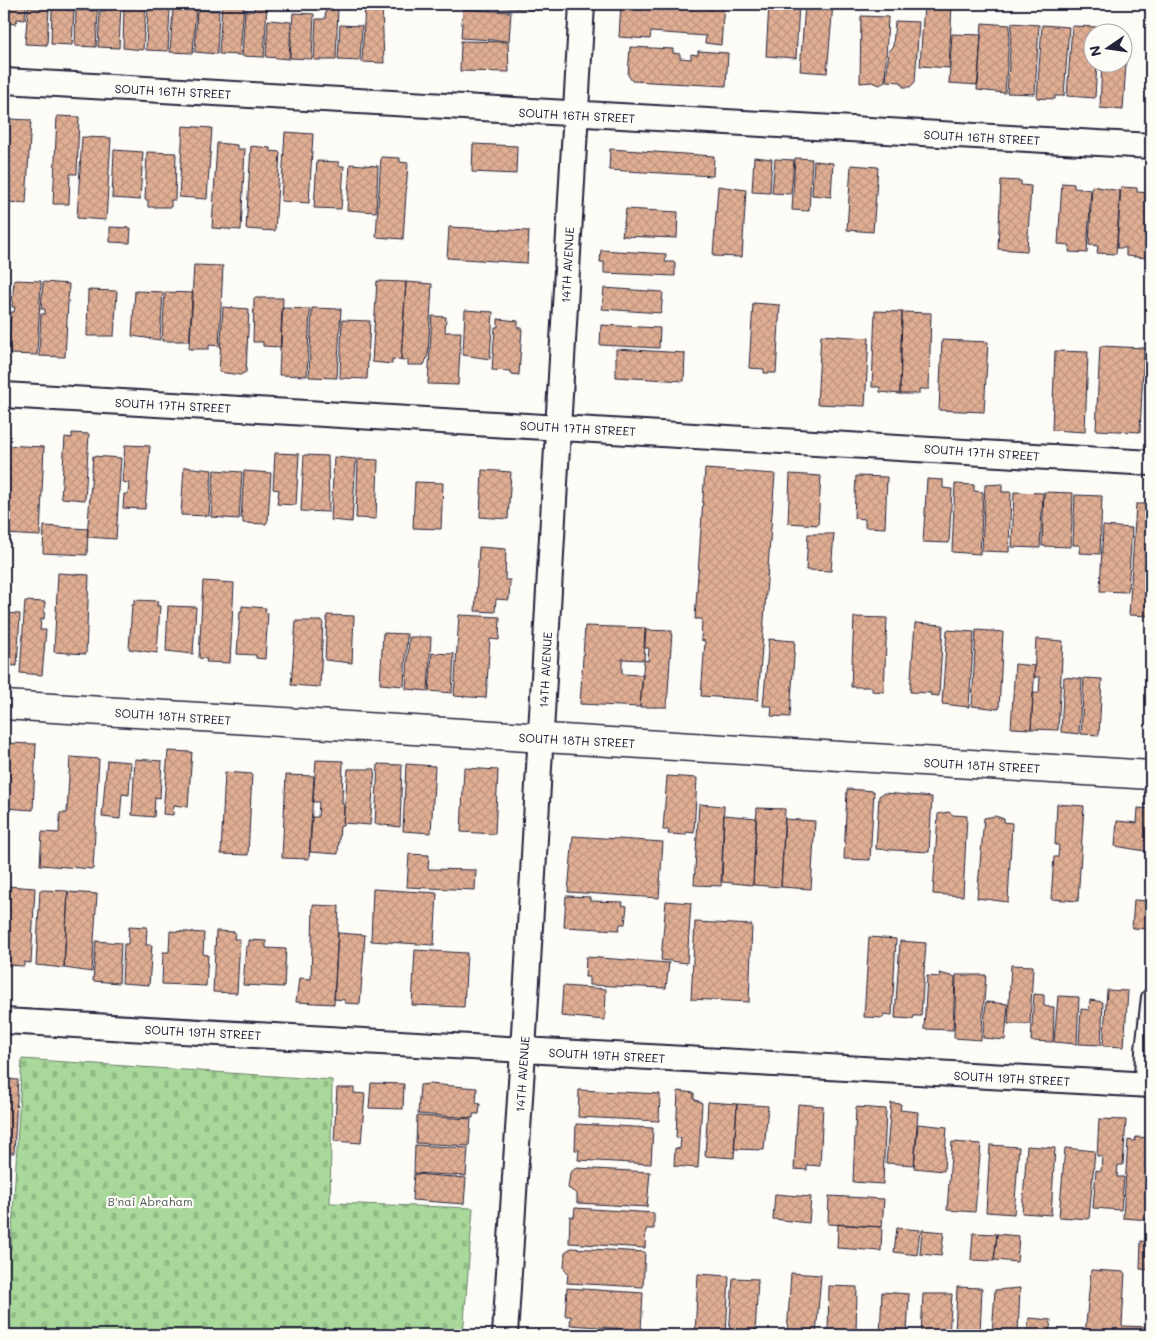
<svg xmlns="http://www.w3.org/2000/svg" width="1155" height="1339" font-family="Mali,sans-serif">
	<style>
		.cemetery { fill: url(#cemetery-stones); stroke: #667e6a }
		.building { fill: url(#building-cross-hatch); stroke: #22223b }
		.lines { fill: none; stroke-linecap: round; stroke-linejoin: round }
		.lane-casing { stroke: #22223b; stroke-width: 16 }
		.street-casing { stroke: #22223b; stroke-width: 28 }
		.secondary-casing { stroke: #22223b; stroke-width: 31 }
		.lane { stroke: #fdfcf7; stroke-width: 12 }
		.street { stroke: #fdfcf7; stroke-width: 24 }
		.secondary { stroke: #fdfcf7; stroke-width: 28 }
		.labels { text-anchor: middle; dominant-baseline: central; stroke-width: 4.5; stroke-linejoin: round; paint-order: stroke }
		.street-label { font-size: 12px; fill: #22223b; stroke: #fdfcf7 }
		.park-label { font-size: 12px; fill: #4a5958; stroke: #fdfcf7 }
	</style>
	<defs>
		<pattern id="cemetery-stones" width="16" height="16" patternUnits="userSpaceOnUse" patternTransform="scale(1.25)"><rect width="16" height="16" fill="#a9d99a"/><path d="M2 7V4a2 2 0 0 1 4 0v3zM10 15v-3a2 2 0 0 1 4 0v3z" fill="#91ba86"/></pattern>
		<pattern id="building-cross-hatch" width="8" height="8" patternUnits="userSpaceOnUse" patternTransform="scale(1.25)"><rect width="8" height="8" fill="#e0ae93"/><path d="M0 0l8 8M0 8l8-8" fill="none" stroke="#c09580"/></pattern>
	</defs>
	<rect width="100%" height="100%" fill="#fdfcf7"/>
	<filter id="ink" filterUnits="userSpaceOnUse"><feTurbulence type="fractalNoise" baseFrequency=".02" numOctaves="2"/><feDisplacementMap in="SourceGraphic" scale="10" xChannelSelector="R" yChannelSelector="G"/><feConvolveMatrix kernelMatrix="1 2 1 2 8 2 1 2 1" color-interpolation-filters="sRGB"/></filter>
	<g filter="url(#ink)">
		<path class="cemetery" d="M22 1059 332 1080 330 1203 473 1208 463 1335H4V1249L11 1250Z"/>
		<path class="building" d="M4 4H26L25 20 17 19 16 24 4 23Z
			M106 4H121L119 48 98 47 100 11H105Z
			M134 4H146L143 50 123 48 124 6H134Z
			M182 4H196L193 53 170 52 173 8H182Z
			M222 4H244L240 55 219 54Z
			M255 4H267L264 57 242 56 245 11H254Z
			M365 4H382L384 63 362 62Z
			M448 4H541V10Z
			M621 4H724L721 45 705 43 706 36 651 32 650 39 619 37Z
			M769 4H799L796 58 766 56Z
			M805 4H833L827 73 800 71Z
			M924 4H952L949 68 920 66Z
			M326 6 338 7 336 60H314L316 19H325Z
			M28 7 49 8 47 45 25 44Z
			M148 7 170 8 168 51 146 50Z
			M52 9 74 10 72 45 51 44Z
			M463 9 511 12 509 41 461 38Z
			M76 10 98 11 96 47 75 46Z
			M197 10 219 11 217 54 195 52Z
			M293 13 314 14 312 59 290 58Z
			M861 16 888 17 885 81 880 85 872 82 860 83Z
			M268 20 291 22 289 59 266 57Z
			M895 21 919 22 915 82 910 87H903L901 82 886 81 889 50 893 46Z
			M982 23 1010 25 1005 93 977 90Z
			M1012 23 1039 25 1035 94 1007 93Z
			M340 25 362 26 360 61 338 60Z
			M1042 25 1069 27 1064 96H1055V99L1037 98Z
			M1072 26 1099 27V32H1092V62H1097L1095 98 1067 96Z
			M952 34 981 35 978 85 949 83Z
			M461 41 508 42 509 72 460 71Z
			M630 47 673 49V53L680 54V58L691 59V54L698 55V51L728 53 726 86 632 81 628 75Z
			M1102 62 1126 63 1123 110 1100 108Z
			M57 116 79 117 77 174H70L69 204H53Z
			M4 118 8 119 6 167H4Z
			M10 119 31 120 26 203 6 202Z
			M183 126 212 128 207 199 179 197Z
			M285 132 313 134 309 203 281 201Z
			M82 137 111 138 106 220 77 218Z
			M217 143 237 145V149H245L241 230 212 228Z
			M473 144 517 146 516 174 472 172Z
			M251 146 270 148V151L280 152 275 231 246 229Z
			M610 149 714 156 713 176 609 170Z
			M114 150 143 152 140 200 112 198Z
			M147 152 176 153 175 200H171V207H148V200H145Z
			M381 157 400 158V162L408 163 403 239 376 237Z
			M754 157 772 159 770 193 752 192Z
			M795 158 812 159 809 211 792 210Z
			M775 159 794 160 791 194 772 193Z
			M317 161 339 162V166H344L341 209 314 208Z
			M814 161 833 163 831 197 812 195Z
			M350 164 378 166 376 212 347 210Z
			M851 165 878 167 873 232 847 230Z
			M1001 180 1021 181V185L1031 186 1027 251 998 249Z
			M1062 183 1074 184V188L1091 190 1087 253 1069 252 1070 245 1058 244Z
			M718 186 746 190 742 257 713 256Z
			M1092 186 1120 191 1116 254 1097 253 1098 246 1089 245Z
			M1121 187 1137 188V192L1151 193 1146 258 1126 256V248H1117Z
			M626 209 678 212 677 238 622 236Z
			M110 227 131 228 130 243 110 242Z
			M449 227 529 231 527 263 447 258Z
			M601 250 666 254 665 262H675V276L604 273V262H600Z
			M194 265 223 266 219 346 209 345V349H189Z
			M14 280 41 281 37 355 9 354 11 312H14L15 307H12Z
			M377 281 406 282 401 360 392 359V364L372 362Z
			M4 282H9L6 352H4Z
			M43 282 69 284 65 357 39 356 41 314H45V309H41Z
			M406 282 432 284 428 355 424 365H408V360H401Z
			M604 288 663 292 661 313 602 309Z
			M88 290 117 291 114 336H87Z
			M135 291 163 292 160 340 132 336Z
			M165 292 193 293 190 341H162Z
			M254 298H283L281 347 263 346V342H253Z
			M753 303 780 305 776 373H764V369L749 368Z
			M223 307 249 309 246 372 240 375 219 372Z
			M282 308 310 309 307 376 279 375Z
			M312 308 341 309 337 378 309 377Z
			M465 310 493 312 490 359 463 355Z
			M875 311 902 312 900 394 880 392V387H872Z
			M902 312 931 313 929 389H919V394H900Z
			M432 316 446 317 445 332H461L458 385 428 384Z
			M498 319 518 321V328H522L519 375 511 374V371L492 370 495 327H498Z
			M342 320 370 321 367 379 340 378Z
			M601 325 660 328 659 348 600 345Z
			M821 335 869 338 865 406 817 404Z
			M942 340 988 342 984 412 939 410Z
			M1100 346 1144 348 1140 432 1096 430Z
			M616 349 685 353 684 381 616 377Z
			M1055 351 1088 352 1085 432 1052 430Z
			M72 433 89 434 85 500 61 498 65 437 72 438Z
			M4 445 44 447 40 536 4 534Z
			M125 445 150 446 145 509 123 508 124 494H128L129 483 122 482Z
			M275 453 299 454 296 505 277 504 279 490 273 489Z
			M304 455 328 456 329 512 301 511Z
			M93 456 121 458 116 539 87 537Z
			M334 457 356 459 352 522 331 520Z
			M358 459 378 460 376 519 356 518Z
			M184 467 212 470 209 516 181 515Z
			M705 469 775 474 758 700 701 696 705 641 701 640 702 619H695Z
			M214 470 242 472 239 519 211 517Z
			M482 470 511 472 508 519 480 517Z
			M244 471 271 473 268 520 266 524 243 523V518H241Z
			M790 474 821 476 818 525 788 523Z
			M856 476 887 477 885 528 865 527V519L854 518Z
			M927 479 943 480V488L952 489 949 543 923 542Z
			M415 482 443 483 441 529 413 528Z
			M955 484 974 485V491L983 492 980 554 952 552Z
			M1002 484V492H1011L1009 552 982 551 985 485Z
			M1014 492 1043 493 1040 548 1012 547Z
			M1044 492 1073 493 1071 547 1042 546Z
			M1075 495 1102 496 1100 554 1079 553 1080 545H1073Z
			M1136 504H1151V616L1129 615Z
			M44 526 88 529 87 555 43 553Z
			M1103 526 1132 528 1128 592 1100 591Z
			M808 534H834L831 571 806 570Z
			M479 547 506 549 505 580H510L509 600 496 599 495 612 475 611Z
			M58 573 89 575 86 654 54 652Z
			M203 581 234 583 230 663 206 662 207 659 199 658Z
			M134 600 158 601 157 606H160L157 653 129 649 132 605H134Z
			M25 601 45 602 44 619H41L40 630H46L42 675 20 673Z
			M168 606 196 607 193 654 166 651Z
			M242 606 266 608 265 612 268 613 265 659 256 658V655L237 654 240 611H242Z
			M4 613 20 614 17 666 4 665Z
			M327 615 354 616 352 663 325 660Z
			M459 615 500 617 499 640 490 639 486 698 454 696Z
			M854 617 887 618 884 692 872 691V687H851Z
			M296 621H323L320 687 291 685Z
			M915 623 943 625 939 696 930 695 931 693 910 692Z
			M585 626 646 628 644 660 622 659V674L643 675 640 707 580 704Z
			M645 630 672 631 667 707H640L644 660 648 661 649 648H644Z
			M947 630 974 632 969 707 942 704Z
			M976 630 1003 632 999 709 972 706Z
			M383 633 407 634 404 686 380 684Z
			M409 637H431L428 691 406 689Z
			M769 639 795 641 790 717 771 716 772 706H763Z
			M1036 639 1063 641 1058 730 1031 729 1033 693H1039L1040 677H1034Z
			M432 653 454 654 452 693 429 691Z
			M1015 664 1035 666 1031 729 1011 728Z
			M1064 677 1082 679 1079 734 1061 732Z
			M1084 678 1102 679 1099 735 1081 734Z
			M4 743 36 744 33 810 4 808Z
			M168 751 192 752 188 807 174 805 173 815 163 814Z
			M70 757 99 759 93 869 40 865 42 832 59 833 60 813H67Z
			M135 759 162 761 160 798 155 797 154 817 132 815Z
			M107 760 131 762 129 795 122 794 120 819 102 817Z
			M316 760 343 761 342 804H344L343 826H340L338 854 310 852 312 817H318L319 802H313Z
			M378 764 402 765 400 827 375 824Z
			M406 764 435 766 431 833 403 831Z
			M464 768 498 770 495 834 461 832Z
			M348 769H375L370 825 343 823Z
			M225 772 252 774 248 855 221 854Z
			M286 775 314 776 309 859 282 858Z
			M667 776 697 778 694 833 686 832V835L668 834 669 830H663Z
			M847 789 874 791 870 860 844 859Z
			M884 793 932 797 929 852 876 849 879 796Z
			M699 804 724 806 721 886 694 885Z
			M1057 804 1084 806 1078 901 1051 899 1054 857H1058L1059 845H1055Z
			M757 808 785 809 781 887 753 885Z
			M1138 808 1151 809V852L1115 846 1117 821 1137 823Z
			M949 812 953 815 967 816 963 896 933 894 938 814Z
			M724 815 756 818 753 885 722 882Z
			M995 816 1004 819V822L1012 823 1008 902 977 898 984 818Z
			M785 819 815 821 811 889 781 887Z
			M573 836 663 842 659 898 568 892Z
			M409 854 429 855 428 869 476 870 475 890 407 887Z
			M8 886 35 888 31 963 24 962V966L4 965Z
			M373 889 437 893 434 945 371 941Z
			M40 890 68 891 64 968 36 965Z
			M68 892 97 894 92 972 64 968Z
			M566 896 590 897V901L623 902 622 905 627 906 625 924H620L619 930 564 927Z
			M1134 900 1151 901V929L1132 928Z
			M666 901 691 903 687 963 661 960Z
			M313 905 339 906 334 1004 296 1002 299 978 311 979Z
			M695 922 752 925 749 1002 691 999Z
			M129 926 147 927 146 945H152L149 985 122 983 124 944H128Z
			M170 931 204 933 203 954 208 955 206 986 162 984 163 952H169Z
			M216 931 235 932 234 939H240L237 993 213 992Z
			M338 933 365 935 360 1004 345 1003V1000L334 999Z
			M869 937 896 939 892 1015 884 1014 883 1018 864 1017Z
			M249 940 266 941V948L286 949 284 987 243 985 246 946H249Z
			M96 941 121 943 119 983 93 981Z
			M900 941 926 943 921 1016H914L913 1019 895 1018Z
			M415 950 467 953 464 1007 412 1005Z
			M586 957 669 963 666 988 589 985V977H585Z
			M1011 965 1033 966 1030 1024H1008Z
			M939 973 955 977 953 1030 924 1029 927 976 940 977Z
			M956 975H986L981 1040 954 1038Z
			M563 986 606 989 605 1020 561 1016Z
			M1107 990 1128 991 1124 1047 1103 1046Z
			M1034 994 1044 995V1006L1054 1007 1053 1042 1031 1041Z
			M1058 996 1079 997 1077 1044 1054 1042Z
			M1090 1000 1103 1002 1101 1045 1079 1044 1081 1009 1089 1010Z
			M986 1002 1008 1004 1005 1040 983 1038Z
			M4 1079 18 1080 14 1153H4Z
			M371 1083 404 1084 403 1109 369 1108Z
			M429 1084 477 1088 476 1103 480 1104 479 1114H473V1118L418 1114 420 1085Z
			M337 1088H354V1093L365 1094 361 1143 334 1141Z
			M579 1090 660 1094 659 1121 578 1117Z
			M678 1091 694 1093V1099L702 1103 698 1168 674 1166 675 1148 680 1149 681 1138H676Z
			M708 1102 737 1104 734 1158 705 1156Z
			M891 1103 901 1104 900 1110 918 1112 914 1165 886 1163Z
			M737 1104 768 1106 764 1150 734 1149Z
			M798 1104 823 1106 820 1166 807 1165V1170L794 1169Z
			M856 1107 886 1109 883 1184 853 1182Z
			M417 1116 471 1119 469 1146 416 1143Z
			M1099 1119 1126 1120 1123 1165H1118L1117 1177H1124L1121 1210 1093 1208 1096 1170 1101 1171 1102 1156H1097Z
			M576 1124 653 1128 651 1164 578 1160 579 1150H575Z
			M918 1124 947 1127 944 1171 914 1168Z
			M1136 1137 1151 1138 1150 1220 1123 1218 1128 1140 1135 1141Z
			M952 1142 981 1144 975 1212 947 1210Z
			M415 1145 468 1148 466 1176 414 1173Z
			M990 1145 1019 1147 1014 1214 986 1212Z
			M1027 1146 1055 1148 1051 1215 1022 1213Z
			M1065 1148 1095 1151 1089 1219 1059 1217Z
			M576 1168 650 1172 647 1207 577 1203V1194L568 1188 570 1173Z
			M414 1174 466 1178 464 1204 412 1200Z
			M775 1194 811 1197 809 1223 773 1219Z
			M829 1196 884 1199 882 1227 828 1224Z
			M575 1208 654 1213V1229H646L645 1248 569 1243 570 1216 574 1217Z
			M838 1224 882 1227 881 1251 837 1248Z
			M897 1228 920 1230 917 1255 894 1252Z
			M922 1230 944 1232 941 1256 920 1254Z
			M973 1233 997 1234 994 1261 971 1260Z
			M997 1234 1019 1236 1017 1262 994 1260Z
			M1141 1241 1151 1242V1270L1140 1269Z
			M571 1248 645 1252 643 1287 567 1283 568 1273 564 1268 565 1252Z
			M1091 1270 1125 1272 1122 1326 1151 1327V1335H1085Z
			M791 1273 821 1275 816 1335 787 1334Z
			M698 1274 729 1276 726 1335H695Z
			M733 1278 758 1279 755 1335H729Z
			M829 1286 857 1287 856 1335H828Z
			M957 1287 982 1288 980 1335H955Z
			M567 1288 643 1293 641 1330 570 1325 571 1316H565Z
			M1020 1288 1018 1335H992L995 1290Z
			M882 1292 909 1294 907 1335H880Z
			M923 1294H952L949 1335H921Z
			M1029 1318 1051 1320 1049 1335H1027Z"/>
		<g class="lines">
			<defs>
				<path id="lane" d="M1141 1085 1142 1050 1148 997 1151 994"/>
				<path id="street" d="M4 81 1151 146
					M4 395 1151 463
					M4 1021 1151 1085
					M505 1335 523 1051 582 4"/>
				<path id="secondary" d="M4 705 1151 775"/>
			</defs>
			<use href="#lane" class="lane-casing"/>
			<use href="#street" class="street-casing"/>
			<use href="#secondary" class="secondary-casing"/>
			<use href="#lane" class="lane"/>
			<use href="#street" class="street"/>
			<use href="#secondary" class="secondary"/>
		</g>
	</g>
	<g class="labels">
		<g class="street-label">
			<text transform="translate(173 91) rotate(3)">SOUTH 16TH STREET</text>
			<text transform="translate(577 115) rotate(3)">SOUTH 16TH STREET</text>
			<text transform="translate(982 137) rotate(3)">SOUTH 16TH STREET</text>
			<text transform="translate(567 265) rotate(-87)">14TH AVENUE</text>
			<text transform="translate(173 405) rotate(3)">SOUTH 17TH STREET</text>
			<text transform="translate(578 428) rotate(3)">SOUTH 17TH STREET</text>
			<text transform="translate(982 452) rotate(4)">SOUTH 17TH STREET</text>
			<text transform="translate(545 670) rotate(-87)">14TH AVENUE</text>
			<text transform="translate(173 716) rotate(4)">SOUTH 18TH STREET</text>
			<text transform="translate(577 740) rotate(3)">SOUTH 18TH STREET</text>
			<text transform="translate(982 765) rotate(3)">SOUTH 18TH STREET</text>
			<text transform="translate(203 1032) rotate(3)">SOUTH 19TH STREET</text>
			<text transform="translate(607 1055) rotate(3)">SOUTH 19TH STREET</text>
			<text transform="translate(522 1074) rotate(-86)">14TH AVENUE</text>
			<text transform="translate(1012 1078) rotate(3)">SOUTH 19TH STREET</text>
		</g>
		<g class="park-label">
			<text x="150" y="1201">B'nai Abraham</text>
		</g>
	</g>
	<rect width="1155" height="1339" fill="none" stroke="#fdfcf7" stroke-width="20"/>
	<rect x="10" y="10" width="1135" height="1319" fill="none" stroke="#22223b" stroke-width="2" filter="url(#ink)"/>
	<g transform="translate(1108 48) rotate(257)"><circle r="24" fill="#fdfcf7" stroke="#a5a5ac"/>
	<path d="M0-4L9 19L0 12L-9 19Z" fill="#22223b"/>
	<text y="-8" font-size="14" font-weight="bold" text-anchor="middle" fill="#22223b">N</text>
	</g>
</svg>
